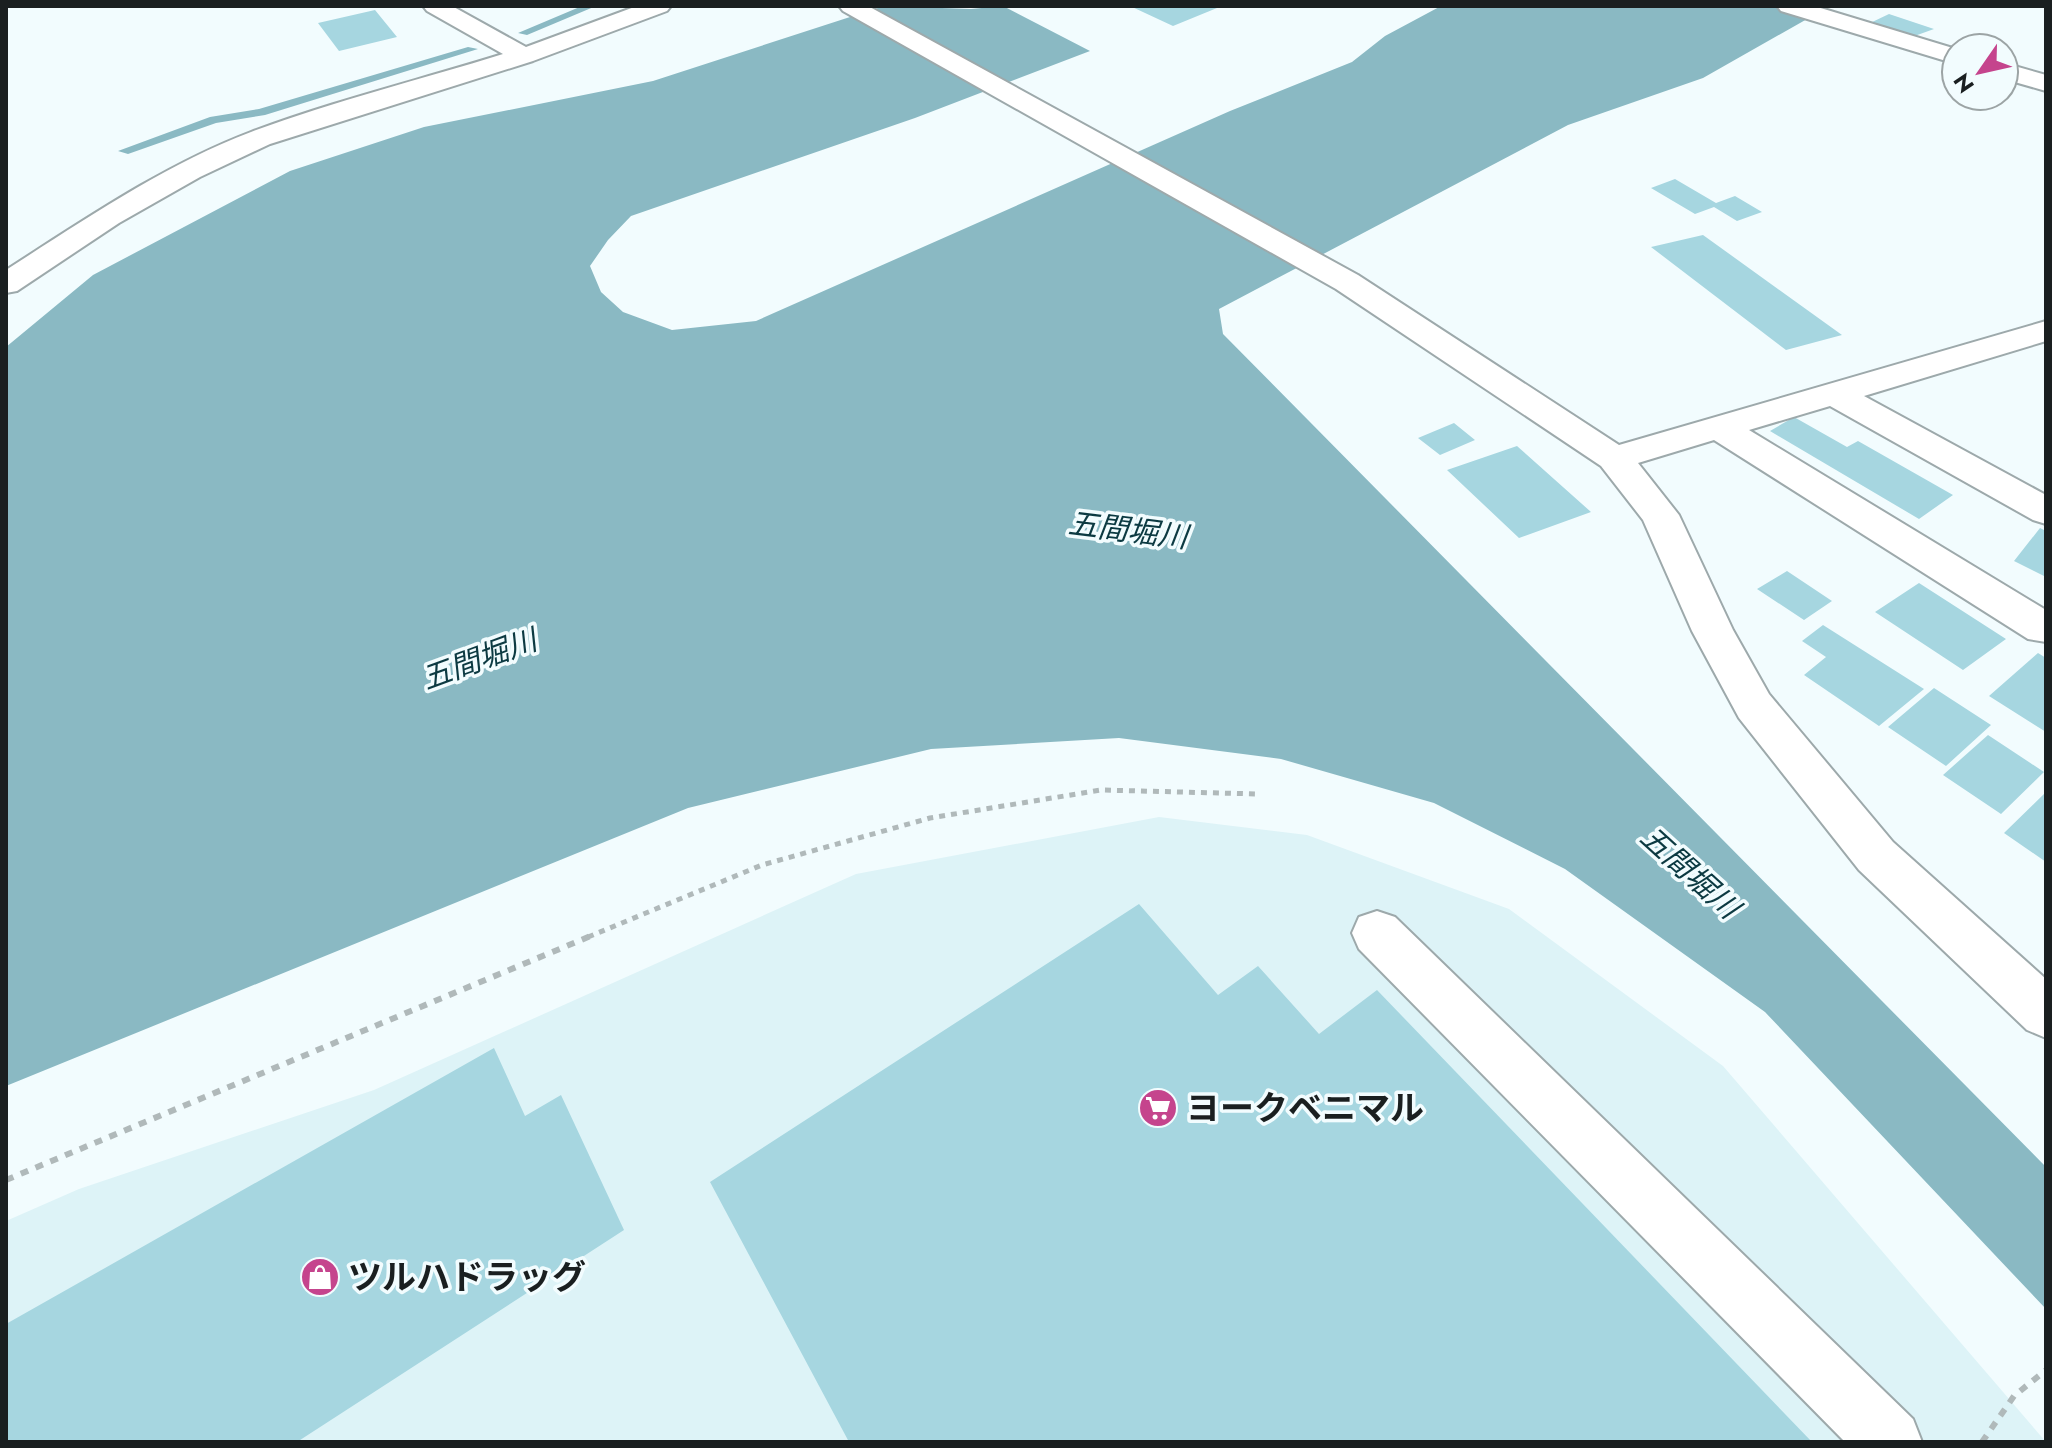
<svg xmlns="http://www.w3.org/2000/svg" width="2052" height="1448" font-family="Jost,'Noto Sans JP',sans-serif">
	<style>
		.built { fill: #ddf3f7 }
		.water { fill: #8ab9c3 }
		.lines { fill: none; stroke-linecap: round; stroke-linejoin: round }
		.stream { fill: #8ab9c3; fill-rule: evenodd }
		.building { fill: #a6d6e0 }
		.minor-casing { stroke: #9da9ab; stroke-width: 4 }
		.path-far1 { stroke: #b0b9ba; stroke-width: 5; stroke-dasharray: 6 6; stroke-linecap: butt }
		.path { stroke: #b0b9ba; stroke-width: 6; stroke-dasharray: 8 8; stroke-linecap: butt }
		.minor { fill: #fff; fill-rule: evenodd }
		.labels { text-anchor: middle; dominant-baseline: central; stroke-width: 7; stroke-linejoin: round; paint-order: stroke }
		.water-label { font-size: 30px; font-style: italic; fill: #0c3a42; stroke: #f2fcfe }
		.near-poi-label { font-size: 34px; font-weight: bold; fill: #1a1f20; stroke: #f2fcfe; text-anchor: start }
	</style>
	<rect width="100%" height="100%" fill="#f2fcfe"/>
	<path class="built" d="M1159 817 1307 835 1509 909 1723 1066 2046 1442H6V1221L79 1189 374 1090 856 874Z"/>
	<path class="water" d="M884 6 971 9 1003 6 1090 51 915 118 631 216 608 240 590 266 601 292 623 312 672 330 756 321 1230 111 1352 62 1385 36 1441 6H1830L1703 78 1568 125 1219 309 1223 334 2046 1167V1309L1765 1012 1565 869 1434 803 1281 759 1119 738 931 749 688 808 6 1086V347L93 275 290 171 424 127 653 81Z"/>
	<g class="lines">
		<path class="stream" d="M582 6H596L527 35 518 33Z
			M468 47 478 49 265 115 216 123 128 154 118 151 210 117 259 109Z"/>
	</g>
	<path class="building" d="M1130 6H1212L1217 8 1173 26Z
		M375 10 397 37 339 51 318 23Z
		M1889 14 1934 29 1909 38 1868 24Z
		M1675 179 1716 203 1735 196 1762 212 1737 221 1714 207 1695 214 1651 188Z
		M1703 235 1842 335 1786 350 1651 247Z
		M1794 417 1847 447 1858 441 1953 495 1919 519 1770 431Z
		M1454 423 1475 440 1440 455 1418 438Z
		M1517 446 1591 512 1519 538 1447 470Z
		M2040 528 2046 531V577L2014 561Z
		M1787 571 1832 601 1804 620 1757 589Z
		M1919 583 2006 639 1963 670 1875 612Z
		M1823 625 1924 689 1879 726 1804 675 1826 657 1802 641Z
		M2038 653 2046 658V732L1989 696Z
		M1934 688 1991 725 1946 766 1888 727Z
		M1988 735 2044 772 2001 814 1943 775Z
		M2046 792V862L2004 833Z
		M1139 904 1218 995 1258 966 1319 1034 1377 990 1812 1442H849L710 1182Z
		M494 1048 525 1116 561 1095 624 1230 297 1442H6V1324Z"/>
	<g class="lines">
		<defs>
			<path id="minor" d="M423 6H452L526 47 637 6H671L667 11 533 61 270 144 200 177 119 223 17 291 6 293V270C84 220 164 165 251 132 333 101 420 80 503 54L427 11Z
				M839 6H868L1358 275 1619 445 2046 321V341L1864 396 2046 495V524L2033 520 1830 406 1749 430 2046 610V642L2028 639 1714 440 1638 463 1679 515 1733 630 1769 694 1893 842 2046 979V1038L2027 1030 1859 870 1739 718 1692 631 1643 520 1601 466 1336 289 843 11Z
				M1777 6H1814L1956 49V64L1781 11Z
				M2004 63 2046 75V91L2004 79Z
				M1377 911 1395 917 1913 1419 1922 1442H1845L1359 949 1352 933 1359 917Z"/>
		</defs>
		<use href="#minor" class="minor-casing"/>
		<path class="path-far1" d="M588 937 762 865 930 818 1101 790 1259 794"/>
		<path class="path" d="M6 1180 593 935
			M1982 1442 2014 1396 2046 1370"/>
		<use href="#minor" class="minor"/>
	</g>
	<defs>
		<symbol id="supermarket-disc" viewBox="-11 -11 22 22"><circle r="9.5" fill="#c5448d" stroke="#f2fcfe"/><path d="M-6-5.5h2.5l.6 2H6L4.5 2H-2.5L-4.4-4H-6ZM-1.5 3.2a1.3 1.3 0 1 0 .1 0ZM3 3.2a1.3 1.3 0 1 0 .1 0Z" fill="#fff"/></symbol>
		<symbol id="shop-disc" viewBox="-11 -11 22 22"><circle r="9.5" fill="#c5448d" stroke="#f2fcfe"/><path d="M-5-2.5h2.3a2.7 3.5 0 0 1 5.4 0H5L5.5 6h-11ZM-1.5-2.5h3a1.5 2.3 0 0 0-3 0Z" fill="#fff"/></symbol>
	</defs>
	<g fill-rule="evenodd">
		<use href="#supermarket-disc" x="1136" y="1086" width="44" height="44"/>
		<use href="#shop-disc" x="298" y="1255" width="44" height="44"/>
	</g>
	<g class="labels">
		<g class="water-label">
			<text transform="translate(1128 530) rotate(7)">五間堀川</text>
			<text transform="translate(479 659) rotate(-20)">五間堀川</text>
			<text transform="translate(1690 872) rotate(42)">五間堀川</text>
		</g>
		<g class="near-poi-label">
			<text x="1186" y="1108">ヨークベニマル</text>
			<text x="348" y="1277">ツルハドラッグ</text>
		</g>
	</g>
	<rect width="2052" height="1448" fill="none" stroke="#1a1f20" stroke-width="16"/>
	<g transform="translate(1980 72) rotate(236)"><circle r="38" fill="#f2fcfe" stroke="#9ca4a5" stroke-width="2"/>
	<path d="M0-6L14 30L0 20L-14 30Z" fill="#c5448d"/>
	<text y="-12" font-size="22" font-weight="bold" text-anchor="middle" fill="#1a1f20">N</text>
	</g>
</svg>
